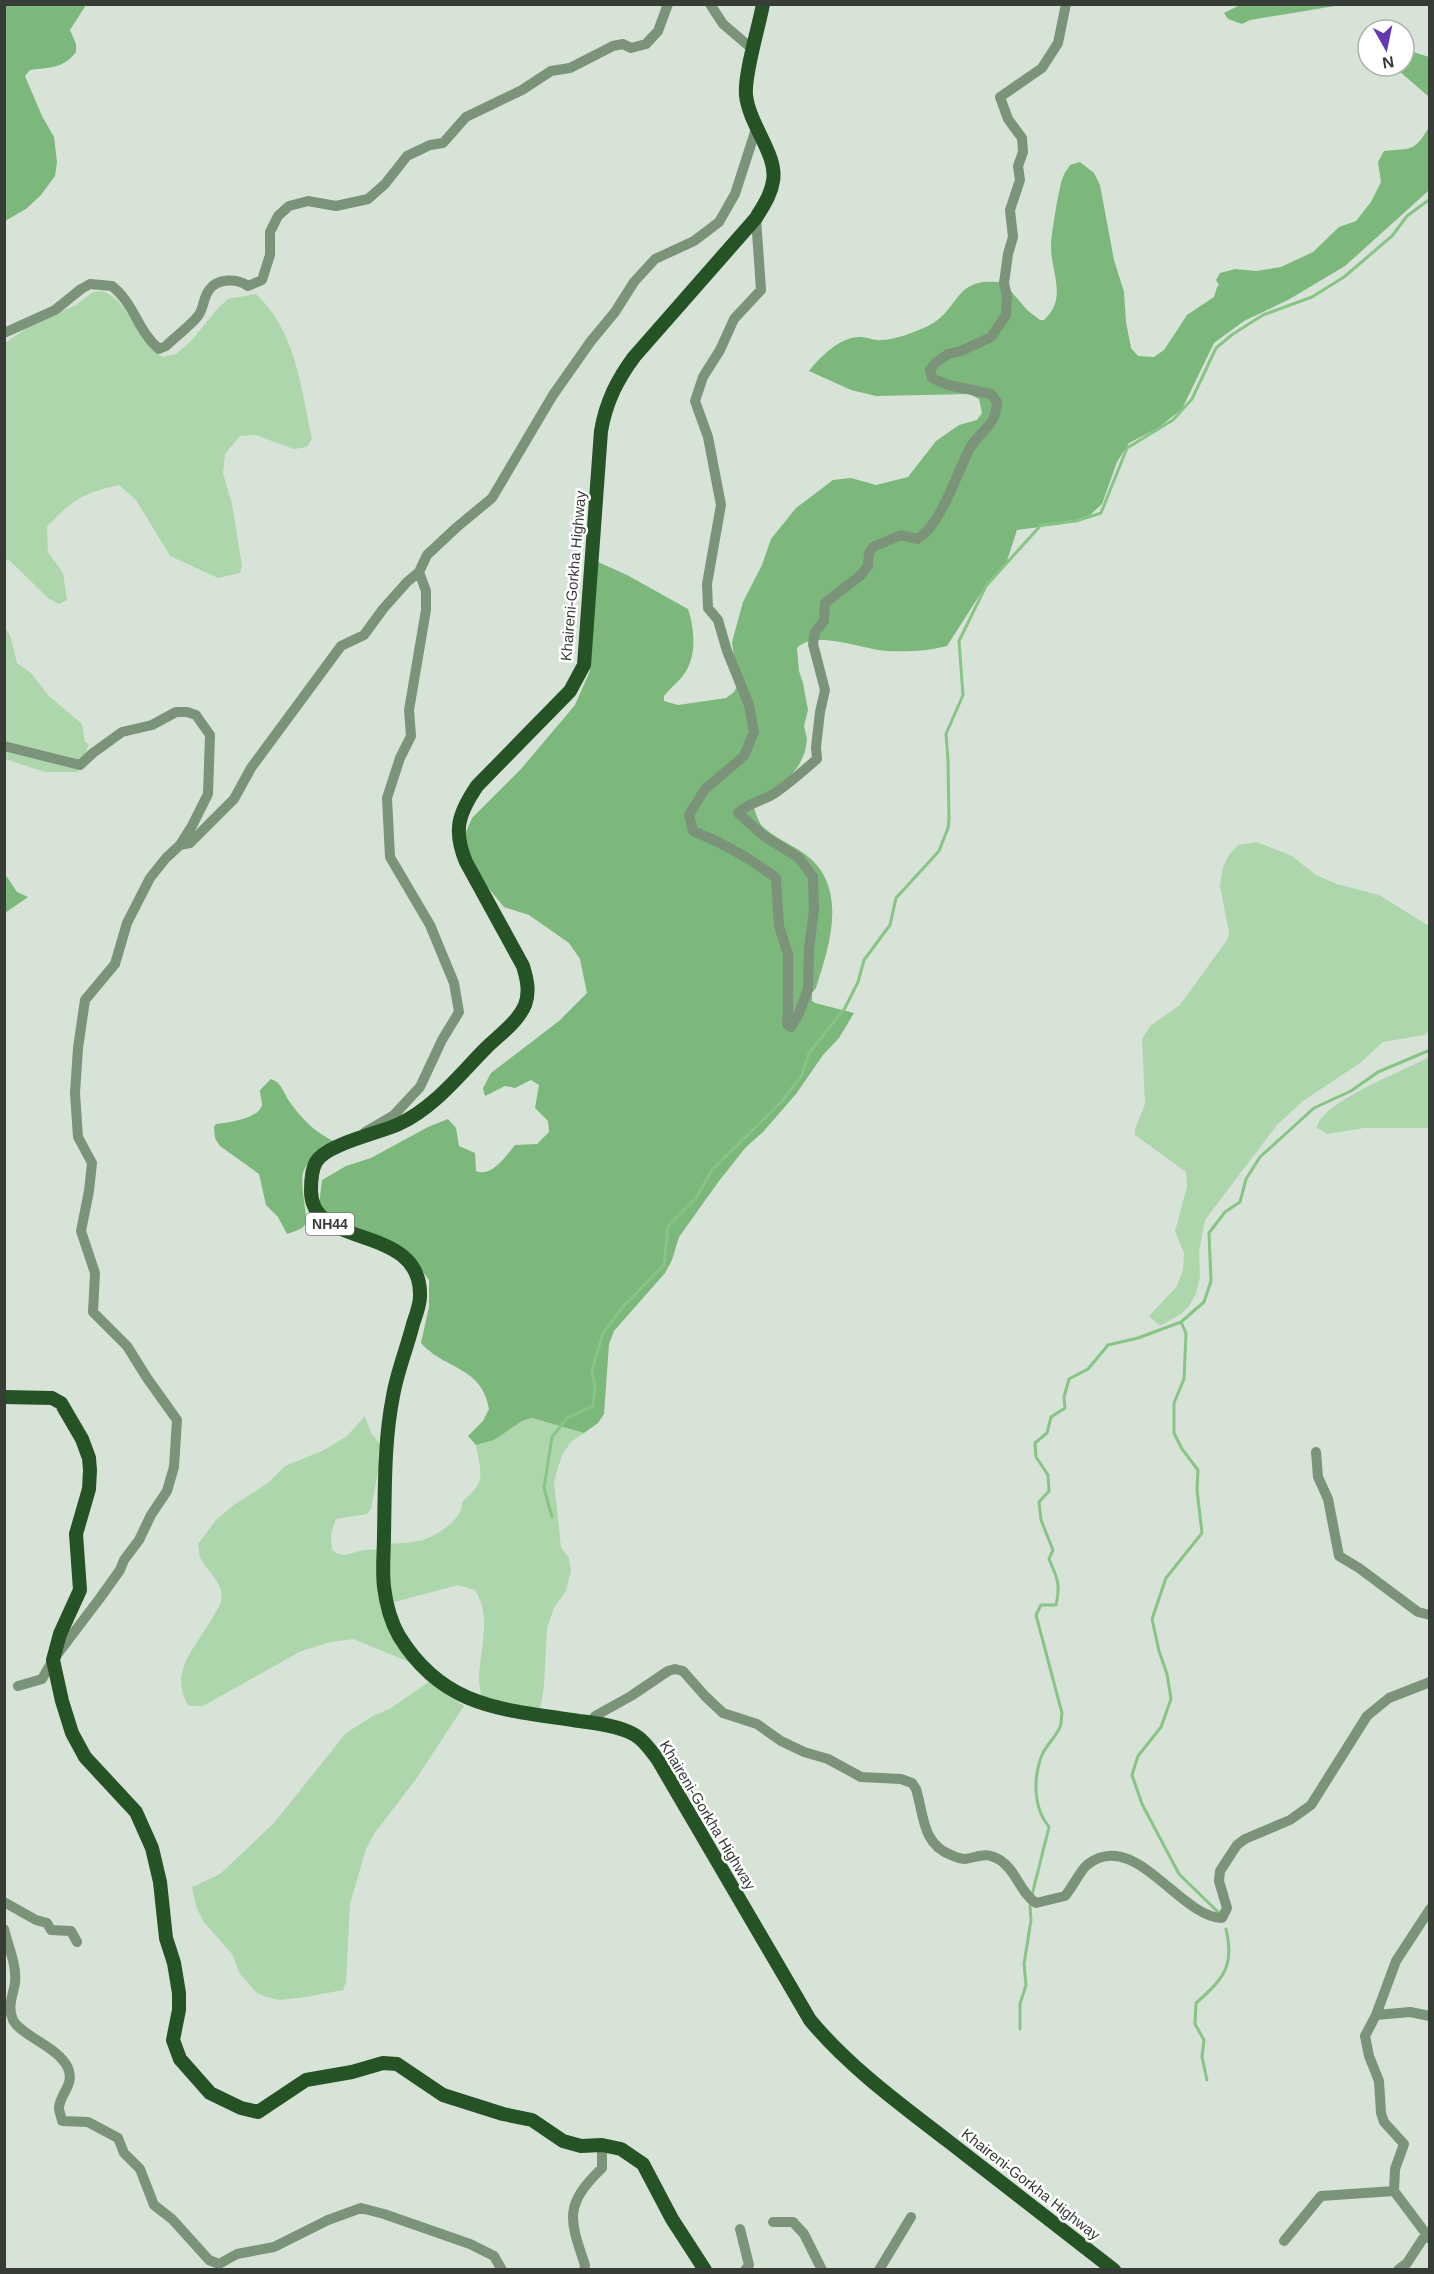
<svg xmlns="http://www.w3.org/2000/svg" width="1434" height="2274" font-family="Helvetica,sans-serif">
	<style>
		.green { fill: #aed6ac }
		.forest { fill: #7cb77b }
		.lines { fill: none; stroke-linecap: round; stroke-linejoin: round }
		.stream { stroke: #89c487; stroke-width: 3 }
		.minor { stroke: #7a9379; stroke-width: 10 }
		.major { stroke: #255325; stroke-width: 14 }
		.labels { text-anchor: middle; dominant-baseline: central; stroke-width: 5; stroke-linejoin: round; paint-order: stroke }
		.shield { fill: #fff; stroke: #747673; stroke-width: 1.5 }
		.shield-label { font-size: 14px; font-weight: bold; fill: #383c37 }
		.street-label { font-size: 15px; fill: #383c37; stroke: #fff }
	</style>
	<rect width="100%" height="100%" fill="#d8e3d8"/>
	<path class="green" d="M103 291C132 303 135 343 163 357L176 354 191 341 219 307 228 299 256 294C296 331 301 388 312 439L307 447 294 449 255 435 240 436 225 454 223 473 232 504 242 566 240 573 218 578 170 556 136 500 119 485C83 493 72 500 47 527L48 552 63 573 67 600 59 604 48 598 10 561 5 559V343L31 325 76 305 93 292Z
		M4 626 10 635 17 663 31 673 49 696 82 724 85 742 89 744 78 772H45L5 759Z
		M1257 842 1292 856 1316 875 1337 884 1379 895 1429 926V1031L1424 1035 1383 1042 1360 1063 1303 1101 1277 1125 1205 1220 1199 1252 1200 1277 1196 1294 1189 1306 1181 1314 1160 1326 1149 1316 1177 1286 1183 1270 1184 1253 1175 1231 1187 1187 1186 1172 1135 1135V1129L1145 1104 1142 1039 1150 1026 1180 1005 1227 940 1229 933 1220 886 1223 867 1229 855 1238 845Z
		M1429 1057V1128H1364L1327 1134 1317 1128C1320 1102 1406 1070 1429 1057Z
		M365 1416 371 1433 381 1445 378 1455 379 1467 371 1509 367 1514 336 1519 331 1533 332 1550C346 1560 352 1551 366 1550 371 1549 376 1550 381 1550V1604L414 1664 353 1639 331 1642 301 1651 203 1706H189C166 1672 199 1644 214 1615 216 1611 220 1606 221 1602 225 1582 207 1573 200 1557 199 1554 199 1548 198 1544L216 1520 235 1504 268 1483 285 1466 324 1450 347 1436Z
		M532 1418 584 1433 571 1442 562 1455 554 1481 561 1547 569 1558 571 1571 566 1591 554 1608 547 1628 544 1685 540 1711 482 1701C481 1694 479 1685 479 1678 480 1649 492 1616 475 1590L458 1585 391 1603 388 1544C398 1543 408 1543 418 1541 434 1538 463 1520 462 1502 487 1480 481 1476 476 1445L494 1440 522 1421Z
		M430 1681 444 1693 464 1706 416 1779 374 1834 366 1849 350 1904 346 1982 343 1990 306 1997 279 2000 266 1997 257 1993 240 1974 232 1954 203 1921 196 1906 192 1887 220 1874 274 1823 346 1733 373 1716 391 1708Z"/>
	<path class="forest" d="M5 4 86 5 70 30 76 44V52C63 69 50 67 30 70L25 76 42 116 54 137 57 162 55 176 41 195 26 209 5 221Z
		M1240 5V4L1341 5 1250 20 1242 24 1228 19 1224 13Z
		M1404 49 1429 57V104L1428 96 1399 71 1398 66H1404Z
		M1429 127 1430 189 1426 193 1345 266 1288 300 1244 321 1214 343 1182 409 1158 428 1129 443 1117 462 1102 504 1090 515 1063 524 1017 530 1006 564 979 596 947 646C928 651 906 652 887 651 864 650 815 629 797 648L799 671 803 683 808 710 804 726 807 739 805 752 799 765 787 780 753 806C756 813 758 822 763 827 774 837 790 844 802 852 850 884 830 944 816 988L812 993V1001L815 1003 854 1013 839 1038 823 1055 796 1094 763 1132 746 1147 719 1181 679 1237 672 1260 665 1273 614 1331 609 1344 604 1414 598 1423 584 1433 532 1418 522 1421 494 1440 476 1445 468 1436 483 1421 489 1409C482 1366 445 1370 421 1343L429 1307V1280L410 1254 384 1239 330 1218 319 1204 322 1180 346 1166 371 1158 428 1127 448 1119 456 1128 459 1146 475 1153 476 1171C492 1178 506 1156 515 1145L537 1144 549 1132 548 1121 535 1108 539 1085 531 1080 515 1088 505 1086 485 1096 483 1088 491 1073 559 1021 587 993 580 959 569 943 529 915 504 907 467 862 463 839 472 818 521 769 575 705 590 671 598 562 627 575 688 609C694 627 697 654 686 671 681 680 671 687 664 696V701L678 705 726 698 734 692 738 685 732 642 743 602 762 565 771 539 796 508 833 480 851 478 876 485 908 477 936 441 959 425 977 420 982 413 979 399 969 394 876 396 851 390 809 371C821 356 840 337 860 337 868 337 874 341 882 340 898 339 911 333 926 327 962 311 951 275 1004 283L1027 310 1040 320H1044C1068 298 1051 273 1051 246 1051 236 1059 186 1063 177 1064 173 1068 169 1070 165L1080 162 1094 173 1100 185 1114 260 1124 292 1126 322 1131 348 1138 356 1154 357 1164 350 1187 315 1214 297 1217 287 1219 285 1216 280 1220 273 1235 269 1256 271 1281 267 1313 252 1339 227 1356 221 1371 202 1381 182 1378 162 1384 151C1413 148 1414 152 1429 127Z
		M5 874 17 892 28 897 5 913Z
		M271 1079C282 1083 283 1092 289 1101 301 1118 316 1134 336 1142 325 1149 309 1158 304 1170 298 1183 310 1219 304 1226 301 1230 292 1232 287 1234L278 1217 266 1205 259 1174 220 1146 215 1138 214 1127 216 1124C227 1123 259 1119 262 1105 262 1101 260 1094 260 1090Z"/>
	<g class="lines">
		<path class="stream" d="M1181 1322 1186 1333 1184 1379 1174 1403V1433L1182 1449 1198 1470 1197 1490 1202 1533 1166 1578 1152 1619 1159 1651 1167 1674 1171 1699 1161 1727 1138 1756 1132 1775 1142 1804 1179 1874 1219 1913
			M552 1517 544 1488 552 1437 567 1418 593 1406 595 1387 592 1370 603 1333 621 1309 664 1265 668 1226 696 1198 712 1170 782 1101 802 1075 809 1053 845 1008 858 982 864 960 890 925 896 898 939 851 948 828 949 819 948 760 946 734 963 695 959 641 986 586 1041 525 1076 521 1101 513 1127 448 1173 420 1192 399 1216 348 1233 334 1263 315 1312 297 1344 277 1392 236 1407 216 1430 199
			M1032 1895 1049 1827C1033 1808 1033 1778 1042 1755 1046 1745 1056 1737 1060 1727 1062 1723 1061 1717 1062 1713L1036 1615 1041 1605H1056C1061 1585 1057 1577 1049 1559L1053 1550 1041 1520 1039 1502 1049 1491 1048 1475 1036 1457 1035 1443 1047 1433 1051 1417 1065 1408 1064 1397 1069 1379 1088 1369 1108 1345 1138 1338 1181 1322 1204 1302 1211 1281 1209 1233 1225 1212 1240 1202 1246 1179 1260 1157 1314 1108 1351 1091 1378 1072 1430 1050
			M1020 2029V2004L1026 1985 1024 1964 1031 1920 1030 1905
			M1207 2080 1202 2057 1204 2040 1195 2024 1196 2003C1223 1980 1235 1966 1226 1929"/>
		<path class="minor" d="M710 4 723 24 750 47 755 46
			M756 218 761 290 734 319 720 350 703 377 695 401 708 437 721 505 707 584 708 608 718 620 727 651 749 705 754 732 744 756 705 789 689 815 693 831C723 843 750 858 776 878L779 926 788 954V1013L787 1024 791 1027 799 1013 808 989 809 949 814 910 813 877 799 858 764 836 738 813C748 803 763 801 775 793 790 783 803 771 817 759L816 747 820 712 825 690 813 644 815 632 824 621 825 603 861 575 868 566 869 553 873 547 901 535 917 539C941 526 957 472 970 448 981 429 996 427 997 402L991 394 948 385 932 378 930 370 935 363 948 354 961 351 991 337 1006 315 1007 296 1004 283 1008 254 1013 237 1010 210 1020 180 1018 166 1023 152 1022 138 1008 119 1000 97 1042 68 1058 43 1066 4
			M4 333 55 310 81 289 90 284 112 286C134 303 138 332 159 349L166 346C176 336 189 327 198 316 204 308 203 298 209 290 217 278 238 278 248 286L262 280 270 255V232L278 216 289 206 308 201 336 206 368 199 385 184 407 156 430 145 443 143 466 117 522 90 551 71 570 68 613 46 623 44 631 48 646 44 658 31 668 4
			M4 746 80 765 93 753 122 732 152 725 176 712H187L196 715 210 735 208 794 192 826 180 845 166 858 150 878 127 923 115 964 85 1000 78 1048 75 1093 78 1137 92 1163 89 1191 81 1231 95 1273 93 1312 127 1346 147 1378 177 1420 174 1467 167 1491 151 1515 139 1540 124 1560 120 1570 100 1598 53 1660 42 1679 18 1686
			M180 845 190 843 234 799 251 768 341 646 364 635 383 609 407 582 419 572
			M365 1132 394 1115 420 1087 442 1040 459 1012 454 983 430 925 390 857 387 798 400 758 411 736 409 710 426 610V591L419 572 427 555 457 527 492 498 553 395 591 341 615 312 634 282 655 259 694 241 719 222 735 194 756 129
			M1316 1452 1318 1477 1328 1499 1339 1556 1359 1568 1418 1612 1430 1615
			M592 1723 595 1716 631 1696 668 1671 675 1669 683 1671 705 1696 723 1713 757 1724 781 1741 804 1752 828 1759 861 1777 901 1779 912 1783 916 1789C924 1815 922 1844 951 1855 956 1857 960 1859 965 1859 979 1857 985 1851 1000 1860 1017 1871 1020 1893 1036 1903L1065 1896C1073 1887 1079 1872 1087 1865 1134 1827 1179 1917 1222 1918L1227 1908 1219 1881 1220 1871 1237 1845 1245 1839 1290 1820 1311 1805 1367 1716 1389 1698 1430 1682
			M4 1902 36 1920 47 1923 51 1930 71 1931 77 1942
			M4 1929C8 1946 17 1965 15 1983 13 1995 7 2007 13 2020 21 2036 59 2047 68 2068 75 2085 60 2093 59 2108 59 2112 62 2118 62 2121L88 2122 118 2138 124 2153 140 2169 154 2205 172 2219 209 2260 219 2264 237 2254 274 2247 328 2220 361 2208 384 2214 470 2244 494 2256 502 2270
			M1376 2015 1396 1961 1430 1909
			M1430 2016 1410 2012 1376 2015 1365 2036 1369 2056 1379 2081 1381 2113 1384 2122 1404 2144 1395 2169 1394 2191 1430 2239
			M773 2222H793L804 2234 822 2270
			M740 2229 749 2265 745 2270
			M1284 2241 1321 2196 1394 2191
			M584 2270 585 2265C569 2218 564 2205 602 2168V2145
			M879 2270 911 2217
			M1398 2270 1407 2263 1426 2234"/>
		<path class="major" d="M763 4C759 27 744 74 746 95 749 125 778 155 773 181 771 195 763 206 756 218L634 357C617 380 606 402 601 431L584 665 570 691 477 786C458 814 453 831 466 862L523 966C527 979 530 992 525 1005 517 1023 499 1035 486 1048 460 1074 434 1108 399 1124 380 1133 326 1144 316 1162 312 1169 311 1181 311 1190 310 1251 422 1222 420 1296 420 1305 416 1315 413 1324 407 1348 397 1372 393 1396 384 1441 385 1489 384 1535 384 1552 382 1570 384 1587 386 1603 391 1622 399 1636 444 1709 503 1709 579 1721 596 1723 620 1726 635 1735 645 1741 652 1752 658 1760L810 2020C849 2067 900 2104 948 2141 1003 2184 1059 2227 1114 2270
			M4 1397 52 1398 61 1403 82 1439 89 1458 90 1470 89 1489 76 1534 80 1590 60 1634 53 1660 62 1701 72 1733 85 1757 136 1812 152 1848 160 1882 166 1938 174 1963 179 1993V2010L173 2040 180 2059 210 2093 241 2108 258 2112 306 2080 352 2072 383 2063 397 2064 443 2095 503 2114 532 2120 563 2141 581 2146 602 2145 621 2149 643 2164 672 2219 705 2270"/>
	</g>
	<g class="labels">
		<rect class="shield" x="306" y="1213" width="48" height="22" rx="4.5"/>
		<g class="shield-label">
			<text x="330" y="1224">NH44</text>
		</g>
		<g class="street-label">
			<text transform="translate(573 576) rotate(-85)">Khaireni-Gorkha Highway</text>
			<text transform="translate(708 1815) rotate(59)">Khaireni-Gorkha Highway</text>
			<text transform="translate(1031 2184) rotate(38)">Khaireni-Gorkha Highway</text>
		</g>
	</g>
	<rect width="1434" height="2274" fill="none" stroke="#383c37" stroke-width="12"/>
	<g transform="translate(1386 48) rotate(171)"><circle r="28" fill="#ffffff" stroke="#afb1af" stroke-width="1.5"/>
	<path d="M0-4.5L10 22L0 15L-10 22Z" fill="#6239b1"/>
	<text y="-9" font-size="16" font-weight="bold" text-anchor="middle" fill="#383c37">N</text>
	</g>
</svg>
